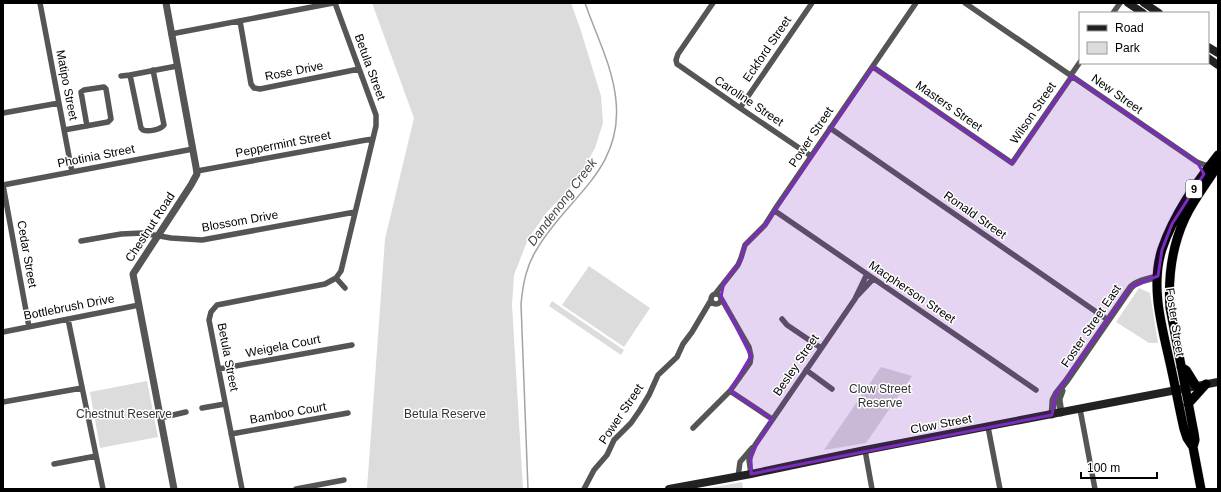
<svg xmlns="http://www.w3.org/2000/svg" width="1221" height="492" font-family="Arial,sans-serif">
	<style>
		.green { fill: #dcdcdc }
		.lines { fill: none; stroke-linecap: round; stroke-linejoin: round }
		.stream { stroke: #a3a3a3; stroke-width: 1.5 }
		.trunk-casing { stroke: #dbdbdb; stroke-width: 10 }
		.minor { stroke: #555; stroke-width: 5.5 }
		.tertiary { stroke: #555; stroke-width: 7 }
		.secondary { stroke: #222; stroke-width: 8 }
		.trunk { stroke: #000; stroke-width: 9 }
		.marked { fill: #7b2cbf; fill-opacity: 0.2; stroke: #7b2cbf; stroke-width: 3; stroke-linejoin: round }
		.labels { text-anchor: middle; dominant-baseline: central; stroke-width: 3; stroke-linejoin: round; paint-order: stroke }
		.shield { fill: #fff; stroke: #4c4c4c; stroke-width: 1 }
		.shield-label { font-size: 11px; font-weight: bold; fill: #000 }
		.street-label { font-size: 12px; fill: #000; stroke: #fff }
		.park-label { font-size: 12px; fill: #333; stroke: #fff }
		.water-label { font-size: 13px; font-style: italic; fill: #444; stroke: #fff }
	</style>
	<rect width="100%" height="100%" fill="#fff"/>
	<path class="green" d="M372 3H571L580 28 601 96 603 123 595 148 585 166 569 189 547 212 528 239 514 275 512 305 523 489H367L385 239 414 118Z
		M589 266 650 308 624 347 562 305Z
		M1139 288 1150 293 1158 343H1149L1116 322Z
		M552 301 624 350 621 355 549 306Z
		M881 367 912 376 866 443 824 450Z
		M147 381 158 437 100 448 90 392Z
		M742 482 743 489H705Z"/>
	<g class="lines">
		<path class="stream" d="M528 489 521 304C523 284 526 266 537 249 567 197 623 171 616 101 613 67 596 35 585 3"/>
		<defs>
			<path id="trunk" d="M1181 367 1186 370 1196 386
				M1188 404 1206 384
				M1193 447 1195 440 1194 433 1170 308C1168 278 1172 246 1185 218 1194 199 1207 183 1218 165
				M1201 489 1193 447 1187 438 1184 429C1179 407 1175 385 1170 363 1162 327 1150 286 1162 249 1174 214 1196 183 1218 155"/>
		</defs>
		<use href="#trunk" class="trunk-casing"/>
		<path class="minor" d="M40 3 72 172
			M713 3 678 54 676 60 677 64 740 108 811 156
			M965 3 1197 162 1205 165H1211
			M1113 13 1120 3
			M240 21 251 84 254 88 260 89 359 69
			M171 34 333 3
			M873 67 1012 163 1072 76
			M153 70 164 125C160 130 148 132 143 130L141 128 130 75 177 66
			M1071 75 1080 62
			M121 76 130 75
			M740 108 812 3
			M3 113 59 103
			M830 128 1108 320
			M64 130 108 122 111 119 106 89 104 87 84 90 81 92 87 126
			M197 171 366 140 373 139
			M3 185 193 149
			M3 185 29 327
			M775 211 1036 390
			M81 241 121 234 142 233 171 238 202 240 355 212
			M336 278 345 288
			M716 293 738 265 741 258 745 245 765 225 777 206 916 3
			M711 299a5 5 0 1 1 10 0a5 5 0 1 1-10 0Z
			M856 297 873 279
			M721 298 749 347 751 356 750 363 730 391 772 419
			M68 319 103 489
			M782 319 787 325 821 348
			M3 332 139 305
			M219 369 352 345
			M806 370 832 389
			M3 402 82 388
			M202 408 225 404
			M1080 409 1095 489
			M160 418 186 412
			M988 427 1000 489
			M693 428 730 391
			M231 434 348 413
			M865 450 872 489
			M54 464 96 456
			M751 474 749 460 755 445 855 299 867 274
			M738 477 740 462 752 448
			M242 489 209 320 211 312 217 305 325 284 336 278 341 271 376 126V115L335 3
			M296 489 344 480
			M584 489 594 470 607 455 614 440 631 423 640 410 649 395 658 375 677 357 683 344 692 332 711 300"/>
		<path class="tertiary" d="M166 3 196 167 197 174 191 185 133 274 174 489
			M1061 413 1059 399 1062 391
			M1052 415 1053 400 1056 394 1067 380 1131 287C1138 280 1148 280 1158 276"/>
		<path class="secondary" d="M1128 3 1143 13
			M1144 3 1159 13
			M1208 47 1218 53
			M1208 58 1218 65
			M669 489 751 474 865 450 1218 382"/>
		<use href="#trunk" class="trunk"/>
	</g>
	<path class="marked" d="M873 67 1012 163 1072 76 1197 162 1204 174 1172 224 1162 250 1158 276 1131 287 1056 394 1052 415 751 474V454L772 419 730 391 751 356 721 297 724 282 740 262 745 245 765 225Z"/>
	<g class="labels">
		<rect class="shield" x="1186" y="180" width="16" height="18" rx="3"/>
		<g class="shield-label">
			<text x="1194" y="189">9</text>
		</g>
		<g class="street-label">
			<text transform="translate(767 49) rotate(-56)">Eckford Street</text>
			<text transform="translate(370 67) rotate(70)">Betula Street</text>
			<text transform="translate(294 71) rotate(-11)">Rose Drive</text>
			<text transform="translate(67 85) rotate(79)">Matipo Street</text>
			<text transform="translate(1117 94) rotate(35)">New Street</text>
			<text transform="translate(749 101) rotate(34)">Caroline Street</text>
			<text transform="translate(949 106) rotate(35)">Masters Street</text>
			<text transform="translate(1033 113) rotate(-56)">Wilson Street</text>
			<text transform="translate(811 137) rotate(-56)">Power Street</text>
			<text transform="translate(283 144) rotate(-11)">Peppermint Street</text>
			<text transform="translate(96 156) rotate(-11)">Photinia Street</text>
			<text transform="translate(975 215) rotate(35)">Ronald Street</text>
			<text transform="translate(240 221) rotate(-10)">Blossom Drive</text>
			<text transform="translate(150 227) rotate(-57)">Chestnut Road</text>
			<text transform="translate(27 254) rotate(80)">Cedar Street</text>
			<text transform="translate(912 292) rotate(34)">Macpherson Street</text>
			<text transform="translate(69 307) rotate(-11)">Bottlebrush Drive</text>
			<text transform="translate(1175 322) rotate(81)">Foster Street</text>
			<text transform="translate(1091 326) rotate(-56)">Foster Street East</text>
			<text transform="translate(283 346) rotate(-11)">Weigela Court</text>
			<text transform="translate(228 357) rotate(79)">Betula Street</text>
			<text transform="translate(796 365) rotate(-56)">Besley Street</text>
			<text transform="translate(288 413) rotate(-10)">Bamboo Court</text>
			<text transform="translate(621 414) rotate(-56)">Power Street</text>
			<text transform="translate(941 424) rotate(-11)">Clow Street</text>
		</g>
		<g class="park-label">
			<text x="880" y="389">Clow Street<tspan x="880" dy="14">Reserve</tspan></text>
			<text x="124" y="414">Chestnut Reserve</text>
			<text x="445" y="414">Betula Reserve</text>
		</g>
		<g class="water-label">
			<text transform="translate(562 202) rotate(-53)">Dandenong Creek</text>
		</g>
	</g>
	<rect width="1221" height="492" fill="none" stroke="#000000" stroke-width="8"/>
	<rect x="1079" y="12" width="130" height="52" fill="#ffffff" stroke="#999999"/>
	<rect x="1087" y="25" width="20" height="6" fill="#222222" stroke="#999999"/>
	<text x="1115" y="32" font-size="12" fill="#000000">Road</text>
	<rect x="1087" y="42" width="20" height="12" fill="#dcdcdc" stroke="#999999"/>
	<text x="1115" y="52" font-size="12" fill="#000000">Park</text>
	<path d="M1081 472v6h76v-6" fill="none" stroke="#000000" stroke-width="2"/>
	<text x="1087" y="472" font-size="12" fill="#000000" stroke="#ffffff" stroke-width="3" paint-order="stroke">100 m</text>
</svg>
